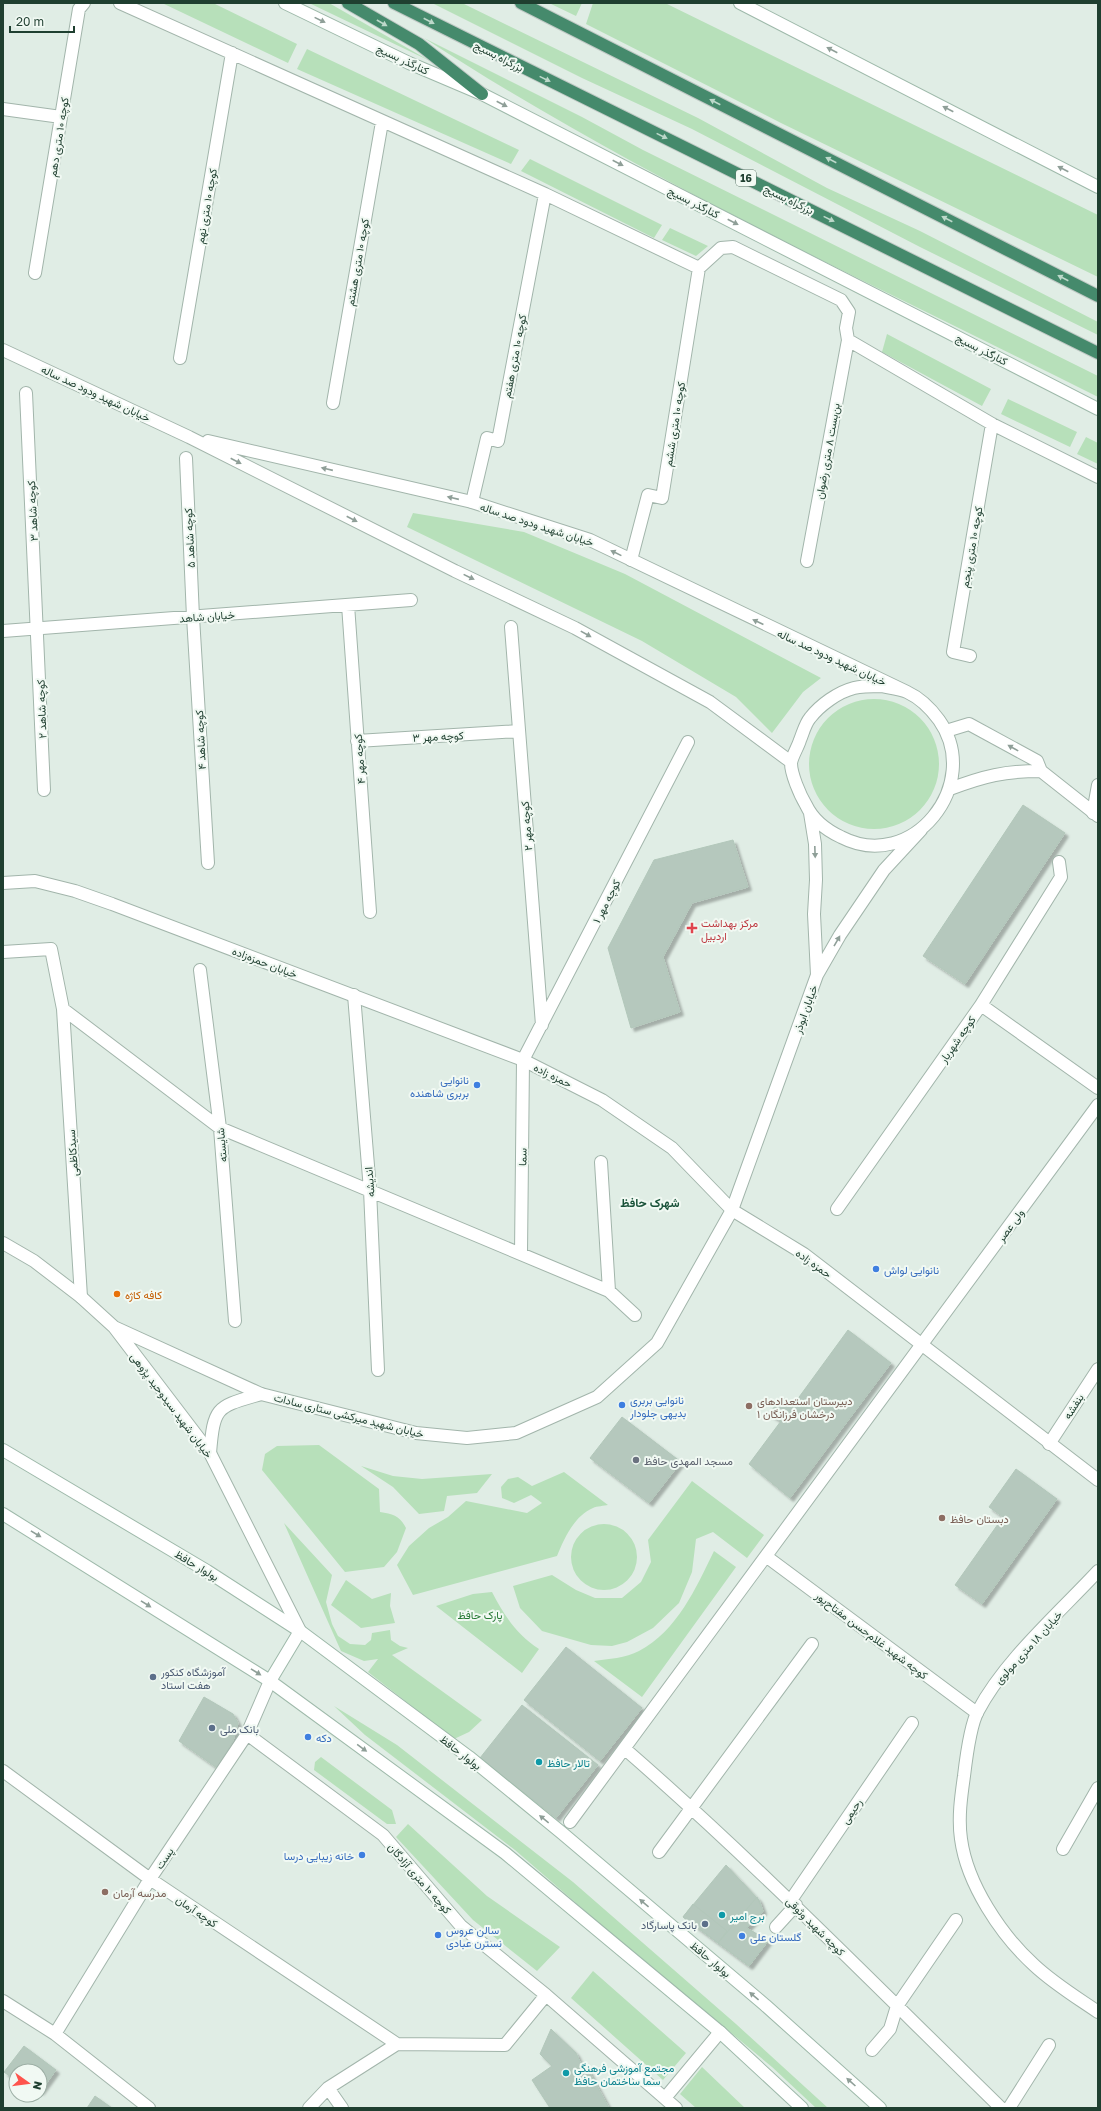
<svg xmlns="http://www.w3.org/2000/svg" width="1101" height="2111" font-family="'Golos Text',Vazirmatn,sans-serif">
	<style>
		.green { fill: #b7e0ba }
		.building { fill: #b5c8bd; stroke: #b2c7ba; filter: url(#shadow) }
		.lines { fill: none; stroke-linecap: round; stroke-linejoin: round }
		.minor-casing { stroke: #a2b5ab; stroke-width: 14 }
		.tertiary-casing { stroke: #a2b5ab; stroke-width: 14 }
		.secondary-casing { stroke: #9eb9aa; stroke-width: 14 }
		.trunk-casing { stroke: #c0c9c5; stroke-width: 14 }
		.minor { stroke: #fff; stroke-width: 12 }
		.tertiary { stroke: #fff; stroke-width: 12 }
		.secondary { stroke: #fff; stroke-width: 12 }
		.trunk { stroke: #458a6c; stroke-width: 12 }
		.oneway { fill: #8f9f98 }
		.oneway2 { fill: #bdd8ca }
		.health-dot { fill: #e0444e; stroke: #f1f9f3; stroke-width: 1.5 }
		.shop-dot { fill: #3f7fe0; stroke: #f1f9f3; stroke-width: 1.5 }
		.food-dot { fill: #e8710a; stroke: #f1f9f3; stroke-width: 1.5 }
		.education-dot { fill: #8d6e63; stroke: #f1f9f3; stroke-width: 1.5 }
		.worship-dot { fill: #6b7280; stroke: #f1f9f3; stroke-width: 1.5 }
		.service-dot { fill: #5c6f8a; stroke: #f1f9f3; stroke-width: 1.5 }
		.culture-dot { fill: #0f9aa8; stroke: #f1f9f3; stroke-width: 1.5 }
		.labels { text-anchor: middle; dominant-baseline: central; stroke-width: 4; stroke-linejoin: round; paint-order: stroke }
		.shield { fill: #f1f9f3; stroke: #5e776a; stroke-width: 1 }
		.shield-label { font-size: 10px; font-weight: bold; fill: #1f3f30 }
		.street-label { font-size: 11px; fill: #1f3f30; stroke: #f1f9f3 }
		.health-label { font-size: 11px; fill: #be3a42; stroke: #f1f9f3; text-anchor: start }
		.shop-label { font-size: 11px; fill: #366cbe; stroke: #f1f9f3; text-anchor: start }
		.food-label { font-size: 11px; fill: #c56008; stroke: #f1f9f3; text-anchor: start }
		.education-label { font-size: 11px; fill: #785e54; stroke: #f1f9f3; text-anchor: start }
		.worship-label { font-size: 11px; fill: #5b616d; stroke: #f1f9f3; text-anchor: start }
		.park-label { font-size: 11px; fill: #267935; stroke: #f1f9f3 }
		.service-label { font-size: 11px; fill: #4e5e75; stroke: #f1f9f3; text-anchor: start }
		.culture-label { font-size: 11px; fill: #0d838f; stroke: #f1f9f3; text-anchor: start }
		.neighbourhood-label { font-size: 12px; font-weight: bold; fill: #195239; stroke: #f1f9f3 }
	</style>
	<defs>
		<filter id="shadow"><feDropShadow dx="3.5" dy="3.5" stdDeviation="1" flood-color="#0004"/></filter>
	</defs>
	<rect width="100%" height="100%" fill="#e0ede5"/>
	<path class="green" d="M162 3H213L297 44 288 63Z
		M309 3H329L430 61Z
		M432 3H462L698 118 827 188 920 231 1098 322V335L920 247 692 129 582 78Z
		M549 3H582L576 16Z
		M593 3H665L1098 215V277L781 123 586 24Z
		M424 38 582 117 643 150 1098 376V397C871 283 637 177 424 38Z
		M307 49 519 150 511 164 297 69Z
		M530 159 662 225 654 238 521 171Z
		M670 228 708 246 696 256 662 240Z
		M887 334 991 389 982 406 882 352Z
		M1008 399 1077 432 1070 447 1001 414Z
		M1086 437 1098 443V464L1077 454Z
		M413 513 524 532 625 574 821 678 803 692 772 733 736 697 642 641 407 527Z
		M809 764a65 65 0 1 1 130 0a65 65 0 1 1-130 0Z
		M319 1445 379 1489 380 1512C393 1514 400 1516 406 1528L397 1552 384 1567 345 1572 262 1470 265 1454 277 1446Z
		M361 1466 393 1476 422 1479 492 1474 477 1493 447 1496 444 1511 419 1514 393 1487Z
		M564 1472 608 1505C604 1506 597 1506 593 1508 574 1516 564 1539 557 1556L413 1595 397 1565 409 1546 429 1528 448 1517 466 1501 527 1513 542 1503 531 1495 514 1503 502 1498 501 1487 508 1479 518 1477 532 1486Z
		M692 1481 764 1535 747 1558 713 1532 696 1539 692 1572 679 1603 653 1628 627 1642 612 1646 591 1645 542 1631 520 1608 513 1586 552 1575 576 1590 595 1598H622L641 1582 651 1562 648 1540Z
		M284 1523 332 1575 326 1602 332 1624 338 1636 350 1644 365 1645 371 1640 372 1633 390 1630 391 1640 400 1646 408 1648 392 1655 482 1720 469 1732 454 1739 368 1672 378 1659 364 1661 341 1651Z
		M571 1557a33 33 0 1 1 66 0a33 33 0 1 1-66 0Z
		M714 1551 736 1567 642 1697 594 1661C608 1659 626 1658 639 1651 677 1631 696 1588 714 1551Z
		M346 1580 372 1599 391 1593 390 1606 395 1623 361 1628 331 1605Z
		M492 1592C504 1615 516 1634 539 1649L522 1673 436 1606 473 1594Z
		M334 1706 397 1745 573 1882 736 2024 828 2108H816L772 2067 591 1916 515 1850 365 1735Z
		M321 1757 392 1810 396 1824H387L314 1770 315 1762Z
		M408 1824 487 1896 560 1947 537 1971 473 1920 396 1837Z
		M593 1971 686 2053 663 2080 571 1998Z
		M702 2067 745 2108H696L680 2094Z"/>
	<path class="building" d="M1023 805 1065 833 965 984 923 956Z
		M733 840 748 887 692 903 663 957 680 1012 631 1028 608 948 654 860Z
		M848 1330 891 1363 790 1498 749 1464 781 1421 769 1414 782 1397 794 1404Z
		M622 1417 681 1462 649 1503 590 1458Z
		M1016 1469 1057 1499 982 1604 955 1585 1003 1517 989 1507Z
		M566 1647 642 1708 600 1761 524 1700Z
		M204 1697 233 1714 238 1723 233 1741 217 1768 179 1741Z
		M522 1705 598 1765 556 1818 480 1758Z
		M726 1865 759 1900 763 1911 747 1928 768 1941 749 1966 683 1917Z
		M757 1897 763 1911 747 1928 768 1941 749 1966 718 1943Z
		M693 1904 727 1931 718 1943 683 1917Z
		M551 2029 576 2053 581 2064 584 2062 609 2108H550L532 2080 552 2066 540 2054Z
		M24 2046 56 2070 40 2092V2071H16V2081L4 2072Z
		M95 2096 112 2108H87Z"/>
	<g class="lines">
		<defs>
			<path id="minor" d="M120 3 545 194 699 268
				M3 109 61 117
				M699 268 721 248 733 247 841 300 849 312 846 328 848 340 992 424 1098 477
				M35 273 79 9 84 3
				M180 358 232 53
				M26 393 44 790
				M333 403 382 122
				M186 458 193 617 208 863
				M472 502 487 438 498 441 545 194
				M631 560 648 495 662 498 699 268
				M807 561 848 340
				M348 605 370 912
				M511 627 542 1025
				M3 631 411 600
				M970 656 953 652 992 424
				M357 741 519 731
				M1093 813 1098 785
				M3 952 51 949 63 1009 220 1128 609 1291 635 1315
				M200 970 220 1128 235 1321
				M354 995 370 1190 378 1370
				M981 1005 1098 1088
				M63 1009 81 1297
				M601 1162 609 1291
				M837 1209 981 1005 1061 877 1059 862
				M521 1253 523 1060 688 742
				M1049 1444 1098 1369
				M210 1453C214 1405 217 1407 261 1394
				M767 1557 977 1713
				M247 1734 383 1835 461 1926 546 1995 676 2108
				M625 1749C756 1863 877 1987 1001 2108
				M3 1771 150 1879 397 2044
				M570 1822 1098 1105
				M1063 1849 1098 1788
				M659 1852 812 1644
				M791 1900 912 1723
				M776 1927 796 1905
				M3 2001 55 2034 149 2108
				M55 2034 150 1879 247 1734 270 1681
				M872 2050 890 2029 897 2006 956 1920
				M328 2088 342 2108
				M665 2098 720 2032
				M309 2108 328 2088 397 2044 505 2045 546 1995
				M1009 2108 1049 2045"/>
			<path id="tertiary" d="M3 350 189 437 455 571 575 628 710 702 791 762
				M208 441 472 502 590 540 907 692
				M881 686C890 688 899 689 907 692 920 698 931 709 939 720 984 784 912 874 841 837 826 830 813 820 806 805 800 795 791 774 791 763 792 756 798 747 800 740 803 733 805 724 810 718 820 705 838 692 854 688 862 686 872 686 881 686Z
				M946 731 969 724 1037 761 1041 771 1098 816
				M950 789C984 776 1005 771 1041 771
				M810 813 815 844 816 880 814 914 817 975
				M3 883 35 881 75 891 112 904 523 1060 602 1100 672 1148 732 1210 804 1254 1098 1480
				M3 1243 34 1261 81 1297 114 1327 210 1453 300 1631
				M114 1327 261 1394 416 1433 467 1438 516 1433 597 1397 657 1343 732 1210 817 975 840 935 884 870 921 830
				M1098 1571C1058 1614 1005 1660 978 1711 970 1725 966 1759 964 1776 961 1797 958 1818 961 1839 967 1884 1001 1935 1034 1965 1053 1983 1076 1997 1098 2012"/>
			<path id="secondary" d="M285 3 409 63 482 94 1098 409
				M740 3 1098 187
				M3 1450 207 1571 300 1631 469 1757 562 1833 765 2005 880 2108
				M3 1514 270 1681 505 1853 720 2032 802 2108
				M270 1681 300 1631"/>
			<path id="trunk" d="M348 3 419 44 482 94
				M394 3 1098 353
				M521 3 1098 296"/>
		</defs>
		<use href="#minor" class="minor-casing"/>
		<use href="#tertiary" class="tertiary-casing"/>
		<use href="#secondary" class="secondary-casing"/>
		<use href="#trunk" class="trunk-casing"/>
		<use href="#minor" class="minor"/>
		<use href="#tertiary" class="tertiary"/>
		<use href="#secondary" class="secondary"/>
		<use href="#trunk" class="trunk"/>
	</g>
	<defs><path id="oneway-solid" d="M-6-.8H1V-3.2L6.5 0L1 3.2V.8H-6Z"/></defs>
	<g class="oneway">
		<use href="#oneway-solid" transform="translate(320 20) rotate(26)"/>
		<use href="#oneway-solid" transform="translate(832 50) rotate(-153)"/>
		<use href="#oneway-solid" transform="translate(502 104) rotate(27)"/>
		<use href="#oneway-solid" transform="translate(948 109) rotate(-153)"/>
		<use href="#oneway-solid" transform="translate(618 163) rotate(27)"/>
		<use href="#oneway-solid" transform="translate(1063 169) rotate(-153)"/>
		<use href="#oneway-solid" transform="translate(733 222) rotate(27)"/>
		<use href="#oneway-solid" transform="translate(236 461) rotate(27)"/>
		<use href="#oneway-solid" transform="translate(327 469) rotate(-167)"/>
		<use href="#oneway-solid" transform="translate(453 498) rotate(-167)"/>
		<use href="#oneway-solid" transform="translate(352 519) rotate(27)"/>
		<use href="#oneway-solid" transform="translate(616 553) rotate(-154)"/>
		<use href="#oneway-solid" transform="translate(469 577) rotate(26)"/>
		<use href="#oneway-solid" transform="translate(758 622) rotate(-155)"/>
		<use href="#oneway-solid" transform="translate(586 634) rotate(29)"/>
		<use href="#oneway-solid" transform="translate(1013 748) rotate(-151)"/>
		<use href="#oneway-solid" transform="translate(815 852) rotate(88)"/>
		<use href="#oneway-solid" transform="translate(837 941) rotate(-60)"/>
		<use href="#oneway-solid" transform="translate(36 1534) rotate(31)"/>
		<use href="#oneway-solid" transform="translate(146 1604) rotate(32)"/>
		<use href="#oneway-solid" transform="translate(256 1672) rotate(32)"/>
		<use href="#oneway-solid" transform="translate(362 1748) rotate(36)"/>
		<use href="#oneway-solid" transform="translate(544 1819) rotate(-141)"/>
		<use href="#oneway-solid" transform="translate(644 1903) rotate(-140)"/>
		<use href="#oneway-solid" transform="translate(754 1996) rotate(-140)"/>
		<use href="#oneway-solid" transform="translate(851 2082) rotate(-138)"/>
	</g>
	<g class="oneway2">
		<use href="#oneway-solid" transform="translate(429 21) rotate(27)"/>
		<use href="#oneway-solid" transform="translate(382 23) rotate(30)"/>
		<use href="#oneway-solid" transform="translate(545 79) rotate(26)"/>
		<use href="#oneway-solid" transform="translate(715 102) rotate(-153)"/>
		<use href="#oneway-solid" transform="translate(662 136) rotate(26)"/>
		<use href="#oneway-solid" transform="translate(831 160) rotate(-153)"/>
		<use href="#oneway-solid" transform="translate(829 219) rotate(26)"/>
		<use href="#oneway-solid" transform="translate(947 219) rotate(-153)"/>
		<use href="#oneway-solid" transform="translate(1063 278) rotate(-153)"/>
	</g>
	<path class="health-dot" d="M690 922h4v4h4v4h-4v4h-4v-4h-4v-4h4z"/>
	<g class="shop-dot">
		<circle cx="477" cy="1085" r="4"/>
		<circle cx="876" cy="1269" r="4"/>
		<circle cx="622" cy="1405" r="4"/>
		<circle cx="308" cy="1737" r="4"/>
		<circle cx="362" cy="1855" r="4"/>
		<circle cx="438" cy="1935" r="4"/>
		<circle cx="742" cy="1936" r="4"/>
	</g>
	<circle class="food-dot" cx="117" cy="1294" r="4"/>
	<g class="education-dot">
		<circle cx="749" cy="1406" r="4"/>
		<circle cx="942" cy="1518" r="4"/>
		<circle cx="105" cy="1892" r="4"/>
	</g>
	<circle class="worship-dot" cx="636" cy="1460" r="4"/>
	<g class="service-dot">
		<circle cx="153" cy="1677" r="4"/>
		<circle cx="212" cy="1728" r="4"/>
		<circle cx="705" cy="1924" r="4"/>
	</g>
	<g class="culture-dot">
		<circle cx="539" cy="1762" r="4"/>
		<circle cx="722" cy="1915" r="4"/>
		<circle cx="566" cy="2073" r="4"/>
	</g>
	<g class="labels">
		<rect class="shield" x="736" y="170" width="20" height="16" rx="3"/>
		<g class="shield-label">
			<text x="746" y="178">16</text>
		</g>
		<g class="street-label">
			<text transform="translate(499 56) rotate(27)">بزرگراه بسیج</text>
			<text transform="translate(403 59) rotate(25)">کنارگذر بسیج</text>
			<text transform="translate(58 137) rotate(-81)">کوچه ۱۰ متری دهم</text>
			<text transform="translate(789 199) rotate(26)">بزرگراه بسیج</text>
			<text transform="translate(694 202) rotate(27)">کنارگذر بسیج</text>
			<text transform="translate(206 206) rotate(-80)">کوچه ۱۰ متری نهم</text>
			<text transform="translate(357 262) rotate(-80)">کوچه ۱۰ متری هشتم</text>
			<text transform="translate(982 349) rotate(27)">کنارگذر بسیج</text>
			<text transform="translate(514 356) rotate(-79)">کوچه ۱۰ متری هفتم</text>
			<text transform="translate(96 393) rotate(25)">خیابان شهید ودود صد ساله</text>
			<text transform="translate(674 424) rotate(-81)">کوچه ۱۰ متری ششم</text>
			<text transform="translate(827 451) rotate(-80)">بن‌بست ۸ متری رضوان</text>
			<text transform="translate(32 511) rotate(-93)">کوچه شاهد ۳</text>
			<text transform="translate(537 524) rotate(18)">خیابان شهید ودود صد ساله</text>
			<text transform="translate(189 538) rotate(-93)">کوچه شاهد ۵</text>
			<text transform="translate(971 547) rotate(-80)">کوچه ۱۰ متری پنجم</text>
			<text transform="translate(207 616) rotate(-4)">خیابان شاهد</text>
			<text transform="translate(832 657) rotate(25)">خیابان شهید ودود صد ساله</text>
			<text transform="translate(41 709) rotate(-92)">کوچه شاهد ۲</text>
			<text transform="translate(438 736) rotate(-3)">کوچه مهر ۳</text>
			<text transform="translate(200 740) rotate(-93)">کوچه شاهد ۴</text>
			<text transform="translate(359 759) rotate(-94)">کوچه مهر ۴</text>
			<text transform="translate(526 826) rotate(-94)">کوچه مهر ۲</text>
			<text transform="translate(606 901) rotate(-63)">کوچه مهر ۱</text>
			<text transform="translate(265 962) rotate(21)">خیابان حمزه‌زاده</text>
			<text transform="translate(805 1009) rotate(-70)">خیابان ابوذر</text>
			<text transform="translate(957 1039) rotate(-55)">کوچه شهریار</text>
			<text transform="translate(553 1075) rotate(26)">حمزه زاده</text>
			<text transform="translate(221 1145) rotate(-95)">شایسته</text>
			<text transform="translate(72 1153) rotate(-94)">سیدکاظمی</text>
			<text transform="translate(522 1157) rotate(-89)">سما</text>
			<text transform="translate(369 1182) rotate(-94)">اندیشه</text>
			<text transform="translate(1010 1225) rotate(-54)">ولی عصر</text>
			<text transform="translate(814 1263) rotate(36)">حمزه زاده</text>
			<text transform="translate(172 1405) rotate(53)">خیابان شهید سیدوحید پژوهی</text>
			<text transform="translate(1073 1406) rotate(-57)">بنفشه</text>
			<text transform="translate(349 1415) rotate(14)">خیابان شهید میرکشی ستاری سادات</text>
			<text transform="translate(197 1565) rotate(31)">بولوار حافظ</text>
			<text transform="translate(872 1635) rotate(37)">کوچه شهید غلام‌حسن مفتاح‌پور</text>
			<text transform="translate(1028 1647) rotate(-48)">خیابان ۱۸ متری مولوی</text>
			<text transform="translate(461 1752) rotate(38)">بولوار حافظ</text>
			<text transform="translate(851 1811) rotate(-56)">رحیمی</text>
			<text transform="translate(164 1858) rotate(-56)">پست</text>
			<text transform="translate(420 1878) rotate(49)">کوچه ۱۰ متری آزادگان</text>
			<text transform="translate(197 1911) rotate(34)">کوچه آرمان</text>
			<text transform="translate(816 1926) rotate(45)">کوچه شهید وثوقی</text>
			<text transform="translate(711 1959) rotate(40)">بولوار حافظ</text>
		</g>
		<g class="health-label">
			<text x="701" y="922">مرکز بهداشت<tspan x="701" dy="13">اردبیل</tspan></text>
		</g>
		<g class="shop-label">
			<text x="469" y="1079" text-anchor="end">نانوایی<tspan x="469" dy="13">بربری شاهنده</tspan></text>
			<text x="884" y="1269">نانوایی لواش</text>
			<text x="630" y="1399">نانوایی بربری<tspan x="630" dy="13">بدیهی جلودار</tspan></text>
			<text x="316" y="1737">دکه</text>
			<text x="354" y="1855" text-anchor="end">خانه زیبایی درسا</text>
			<text x="446" y="1929">سالن عروس<tspan x="446" dy="13">نسترن عبادی</tspan></text>
			<text x="750" y="1936">گلستان علی</text>
		</g>
		<g class="food-label">
			<text x="125" y="1294">کافه کاژه</text>
		</g>
		<g class="education-label">
			<text x="757" y="1400">دبیرستان استعدادهای<tspan x="757" dy="13">درخشان فرزانگان ۱</tspan></text>
			<text x="950" y="1518">دبستان حافظ</text>
			<text x="113" y="1892">مدرسه آرمان</text>
		</g>
		<g class="worship-label">
			<text x="644" y="1460">مسجد المهدی حافظ</text>
		</g>
		<g class="park-label">
			<text x="480" y="1614">پارک حافظ</text>
		</g>
		<g class="service-label">
			<text x="161" y="1671">آموزشگاه کنکور<tspan x="161" dy="13">هفت استاد</tspan></text>
			<text x="220" y="1728">بانک ملی</text>
			<text x="697" y="1924" text-anchor="end">بانک پاسارگاد</text>
		</g>
		<g class="culture-label">
			<text x="547" y="1762">تالار حافظ</text>
			<text x="730" y="1915">برج امیر</text>
			<text x="574" y="2067">مجتمع آموزشی فرهنگی<tspan x="574" dy="13">سما ساختمان حافظ</tspan></text>
		</g>
		<g class="neighbourhood-label">
			<text x="650" y="1202">شهرک حافظ</text>
		</g>
	</g>
	<rect width="1101" height="2111" fill="none" stroke="#1f3f30" stroke-width="8"/>
	<g transform="translate(28 2083) rotate(104)"><circle r="19" fill="#f1f9f3" stroke="#9dafa5"/>
	<path d="M0-3L7 15L0 10L-7 15Z" fill="#fe544d"/>
	<text y="-6" font-size="11" font-weight="bold" text-anchor="middle" fill="#1f3f30">N</text>
	</g>
	<path d="M10 26v6h64v-6" fill="none" stroke="#1f3f30" stroke-width="2"/>
	<text x="16" y="26" font-size="12" fill="#1f3f30" stroke="#f1f9f3" stroke-width="3" paint-order="stroke">20 m</text>
</svg>
